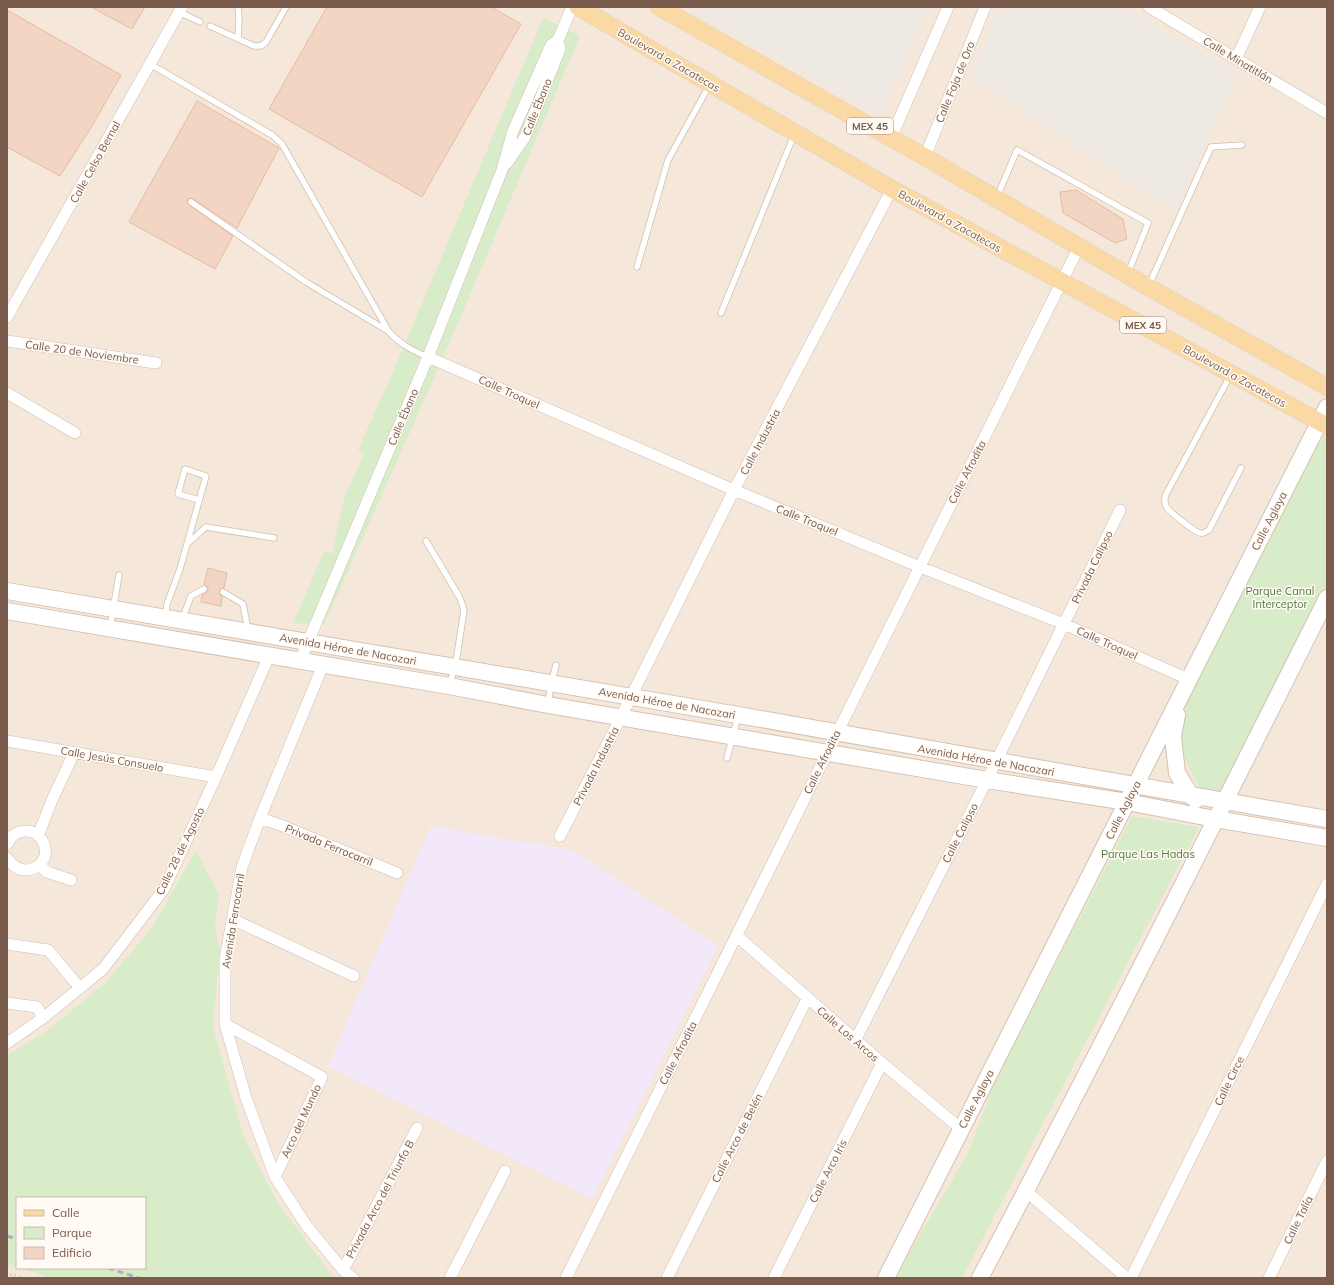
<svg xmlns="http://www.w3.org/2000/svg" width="1334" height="1285" font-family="Mulish,sans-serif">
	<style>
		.residential { fill: #f5e8da; fill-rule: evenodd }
		.industrial { fill: #efe9e4 }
		.education { fill: #f3e8fa }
		.green { fill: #d8ecc9 }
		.building { fill: #f3d5c3; stroke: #e6bba3 }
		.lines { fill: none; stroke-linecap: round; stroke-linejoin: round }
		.service-casing { stroke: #d1beb0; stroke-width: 7 }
		.minor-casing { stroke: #d1beb0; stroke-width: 12 }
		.secondary-casing { stroke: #d6c0b0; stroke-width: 18 }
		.primary-casing { stroke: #dad1cd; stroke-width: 18 }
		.path { stroke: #d9b8a5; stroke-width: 2.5; stroke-dasharray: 1 3; stroke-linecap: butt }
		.service { stroke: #fff; stroke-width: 5.5 }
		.minor { stroke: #fff; stroke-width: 11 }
		.secondary { stroke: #fff; stroke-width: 16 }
		.primary { stroke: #fbd9a5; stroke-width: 17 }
		.rail { stroke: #b9a8c9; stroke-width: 3; stroke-dasharray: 6 4; stroke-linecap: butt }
		.labels { text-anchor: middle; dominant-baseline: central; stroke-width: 3; stroke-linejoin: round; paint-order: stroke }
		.shield { fill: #fffaf3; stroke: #a28b7f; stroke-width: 1 }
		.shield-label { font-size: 10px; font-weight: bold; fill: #7a5c4d }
		.street-label { font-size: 11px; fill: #7a5c4d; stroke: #fffaf3 }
		.park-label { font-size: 11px; fill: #537a41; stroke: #fffaf3 }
	</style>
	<rect width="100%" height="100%" fill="#fdf6ec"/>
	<path class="residential" d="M7 7H1327V1278H7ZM17 1198H145V1268H17Z"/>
	<path class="industrial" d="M685 7H930L879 115Z
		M999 7H1124L1238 75 1175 211 970 76Z"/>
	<path class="education" d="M431 826 572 850 718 946 593 1199 328 1066Z"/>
	<path class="green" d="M543 18 580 36 450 342 324 625 293 623 324 551 332 554 344 498 364 454 358 450 392 374Z
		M1327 430V585L1315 613 1219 795 1201 792C1196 781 1190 770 1185 759 1177 742 1185 710 1188 691L1314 451Z
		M1132 816 1199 827 962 1278H897L905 1260 968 1153 994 1084Z
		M196 851 219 895 215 927 220 952 213 1027 244 1138 278 1203 334 1278H51L20 1268H145V1198H17V1267L7 1264V1055L47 1031 105 983 151 929Z"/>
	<path class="building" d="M91 7H145L132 29Z
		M327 7H491L521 24 422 197 269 109Z
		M7 10 121 75 92 126 60 176 7 147Z
		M197 101 279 148 237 228 193 199 190 198 187 200V203L189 205 233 236 215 269 129 222Z
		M1076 190 1123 219 1127 239 1115 243 1063 213 1060 192Z
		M208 568 227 573 224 588 221 589 219 592 220 594 222 597 221 606 201 602 202 595 206 593 208 590V587L204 585Z"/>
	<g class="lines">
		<defs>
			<path id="service" d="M179 12 200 22
				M210 26 254 46H261L266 42 286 7
				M238 39 239 18 238 7
				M150 64 272 135 282 144 389 332C402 345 411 350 428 357
				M997 197 1017 150 1148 223 1128 273
				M191 202 306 282 388 331
				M637 267 668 160 709 86
				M1149 285 1211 147 1242 145
				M721 313 794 135
				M1230 376 1165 496C1165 501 1164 504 1167 508 1170 512 1196 533 1200 533 1203 534 1206 532 1209 530L1241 468
				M426 541 460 598 464 610 457 656 450 684
				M187 544 206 527 274 538
				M223 592 243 604 248 630
				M165 616 167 604 180 569 206 476 185 469 178 494 199 500
				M182 620 191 596 204 589
				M110 628 119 575
				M548 704 551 684 556 665
				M727 758 738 716"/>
			<path id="minor" d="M1149 7 1327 113
				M1236 59 1260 7
				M891 138 948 7
				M925 157 985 7
				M507 163 525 137 560 49 558 40
				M7 317 182 7
				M7 341 156 363
				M428 357 734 490 920 567 1064 624 1188 679
				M7 393 75 433
				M300 661 428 357 502 170 513 131 551 45 558 40 572 7
				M323 665 260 818 242 867 225 959V1024L246 1098 275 1177 306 1225 343 1270 353 1278
				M7 741 216 777
				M260 818 283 826 397 873
				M38 836 52 800 74 753
				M560 836 621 717 734 490 892 189
				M7 844C11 836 17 831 26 831 33 831 39 835 42 840 56 863 23 884 7 858
				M39 865 47 872 71 880
				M232 919 354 976
				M737 936 882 1063 961 1129
				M7 944 48 950 80 988
				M7 1003 37 1007 43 1018
				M225 1024 322 1077 275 1177
				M855 1041 987 780 1120 510
				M7 1043 43 1018 103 969 164 889 216 777 269 656
				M1026 1191 1127 1278
				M343 1270 417 1128
				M450 1278 505 1171
				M566 1278 1079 247
				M667 1278 807 999
				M774 1278 882 1063
				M1131 1278 1327 884
				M1269 1278 1327 1161"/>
			<path id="secondary" d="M7 591 738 715 1327 819
				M7 611 449 686 548 705 987 780 1127 802 1215 819 1327 838
				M1177 715 1173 736 1177 773 1191 796 1196 800
				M886 1278 1327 407
				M980 1278C1099 1053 1213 825 1327 598"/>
			<path id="primary" d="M578 7 892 189 1327 426
				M659 7 925 157 1148 287 1327 387"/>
		</defs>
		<use href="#service" class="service-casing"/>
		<use href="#minor" class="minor-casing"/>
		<use href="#secondary" class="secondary-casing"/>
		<use href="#primary" class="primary-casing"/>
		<path class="path" d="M7 1273 22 1278"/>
		<use href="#service" class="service"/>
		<use href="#minor" class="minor"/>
		<use href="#secondary" class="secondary"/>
		<use href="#primary" class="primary"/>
		<path class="rail" d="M7 1236 17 1239
			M108 1268 139 1278"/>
	</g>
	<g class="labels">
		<g class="shield">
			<rect x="847" y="118" width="46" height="16" rx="3"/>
			<rect x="1120" y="317" width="46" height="16" rx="3"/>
		</g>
		<g class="shield-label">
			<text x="870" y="126">MEX 45</text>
			<text x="1143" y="325">MEX 45</text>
		</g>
		<g class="street-label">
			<text transform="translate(669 60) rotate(30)">Boulevard a Zacatecas</text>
			<text transform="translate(1238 60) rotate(31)">Calle Minatitlán</text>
			<text transform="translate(955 82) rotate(-68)">Calle Faja de Oro</text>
			<text transform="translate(537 107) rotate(-68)">Calle Ébano</text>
			<text transform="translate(95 162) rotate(-61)">Calle Celso Bernal</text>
			<text transform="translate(950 221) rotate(29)">Boulevard a Zacatecas</text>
			<text transform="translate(82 352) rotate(8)">Calle 20 de Noviembre</text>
			<text transform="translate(1235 376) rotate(29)">Boulevard a Zacatecas</text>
			<text transform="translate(509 392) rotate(24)">Calle Troquel</text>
			<text transform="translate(403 417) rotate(-67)">Calle Ébano</text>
			<text transform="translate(760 442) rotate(-62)">Calle Industria</text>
			<text transform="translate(967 472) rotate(-63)">Calle Afrodita</text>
			<text transform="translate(807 520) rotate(22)">Calle Troquel</text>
			<text transform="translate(1269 521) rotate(-63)">Calle Aglaya</text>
			<text transform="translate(1092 567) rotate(-64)">Privada Calipso</text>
			<text transform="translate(1107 643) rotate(24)">Calle Troquel</text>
			<text transform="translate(348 649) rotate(10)">Avenida Héroe de Nacozari</text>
			<text transform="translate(667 703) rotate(10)">Avenida Héroe de Nacozari</text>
			<text transform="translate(112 759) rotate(10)">Calle Jesús Consuelo</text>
			<text transform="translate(986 760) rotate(10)">Avenida Héroe de Nacozari</text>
			<text transform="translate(822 762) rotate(-64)">Calle Afrodita</text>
			<text transform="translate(596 766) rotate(-63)">Privada Industria</text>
			<text transform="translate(1123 810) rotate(-63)">Calle Aglaya</text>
			<text transform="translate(960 833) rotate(-63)">Calle Calipso</text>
			<text transform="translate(329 845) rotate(22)">Privada Ferrocarril</text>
			<text transform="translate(180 851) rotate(-64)">Calle 28 de Agosto</text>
			<text transform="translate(233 921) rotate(-81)">Avenida Ferrocarril</text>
			<text transform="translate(848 1034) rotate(41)">Calle Los Arcos</text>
			<text transform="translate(678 1053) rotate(-63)">Calle Afrodita</text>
			<text transform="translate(1229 1081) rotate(-64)">Calle Circe</text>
			<text transform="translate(976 1099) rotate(-63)">Calle Aglaya</text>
			<text transform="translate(301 1121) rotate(-65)">Arco del Mundo</text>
			<text transform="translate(737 1138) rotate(-63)">Calle Arco de Belén</text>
			<text transform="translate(828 1171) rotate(-63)">Calle Arco Iris</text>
			<text transform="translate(380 1199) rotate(-62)">Privada Arco del Triunfo B</text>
			<text transform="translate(1298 1220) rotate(-64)">Calle Talía</text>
		</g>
		<g class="park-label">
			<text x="1280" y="591">Parque Canal<tspan x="1280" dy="13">Interceptor</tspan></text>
			<text x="1148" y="854">Parque Las Hadas</text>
		</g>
	</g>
	<rect width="1334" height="1285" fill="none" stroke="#7a5c4d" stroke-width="16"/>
	<rect x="16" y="1197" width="130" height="72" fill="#fffaf3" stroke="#cabbb1"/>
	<rect x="24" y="1210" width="20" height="6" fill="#fbd9a5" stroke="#cabbb1"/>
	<text x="52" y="1217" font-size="12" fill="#7a5c4d">Calle</text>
	<rect x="24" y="1227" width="20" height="12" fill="#d8ecc9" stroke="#cabbb1"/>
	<text x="52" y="1237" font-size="12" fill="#7a5c4d">Parque</text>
	<rect x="24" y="1247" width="20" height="12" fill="#f3d5c3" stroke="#cabbb1"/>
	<text x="52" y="1257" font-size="12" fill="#7a5c4d">Edificio</text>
</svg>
